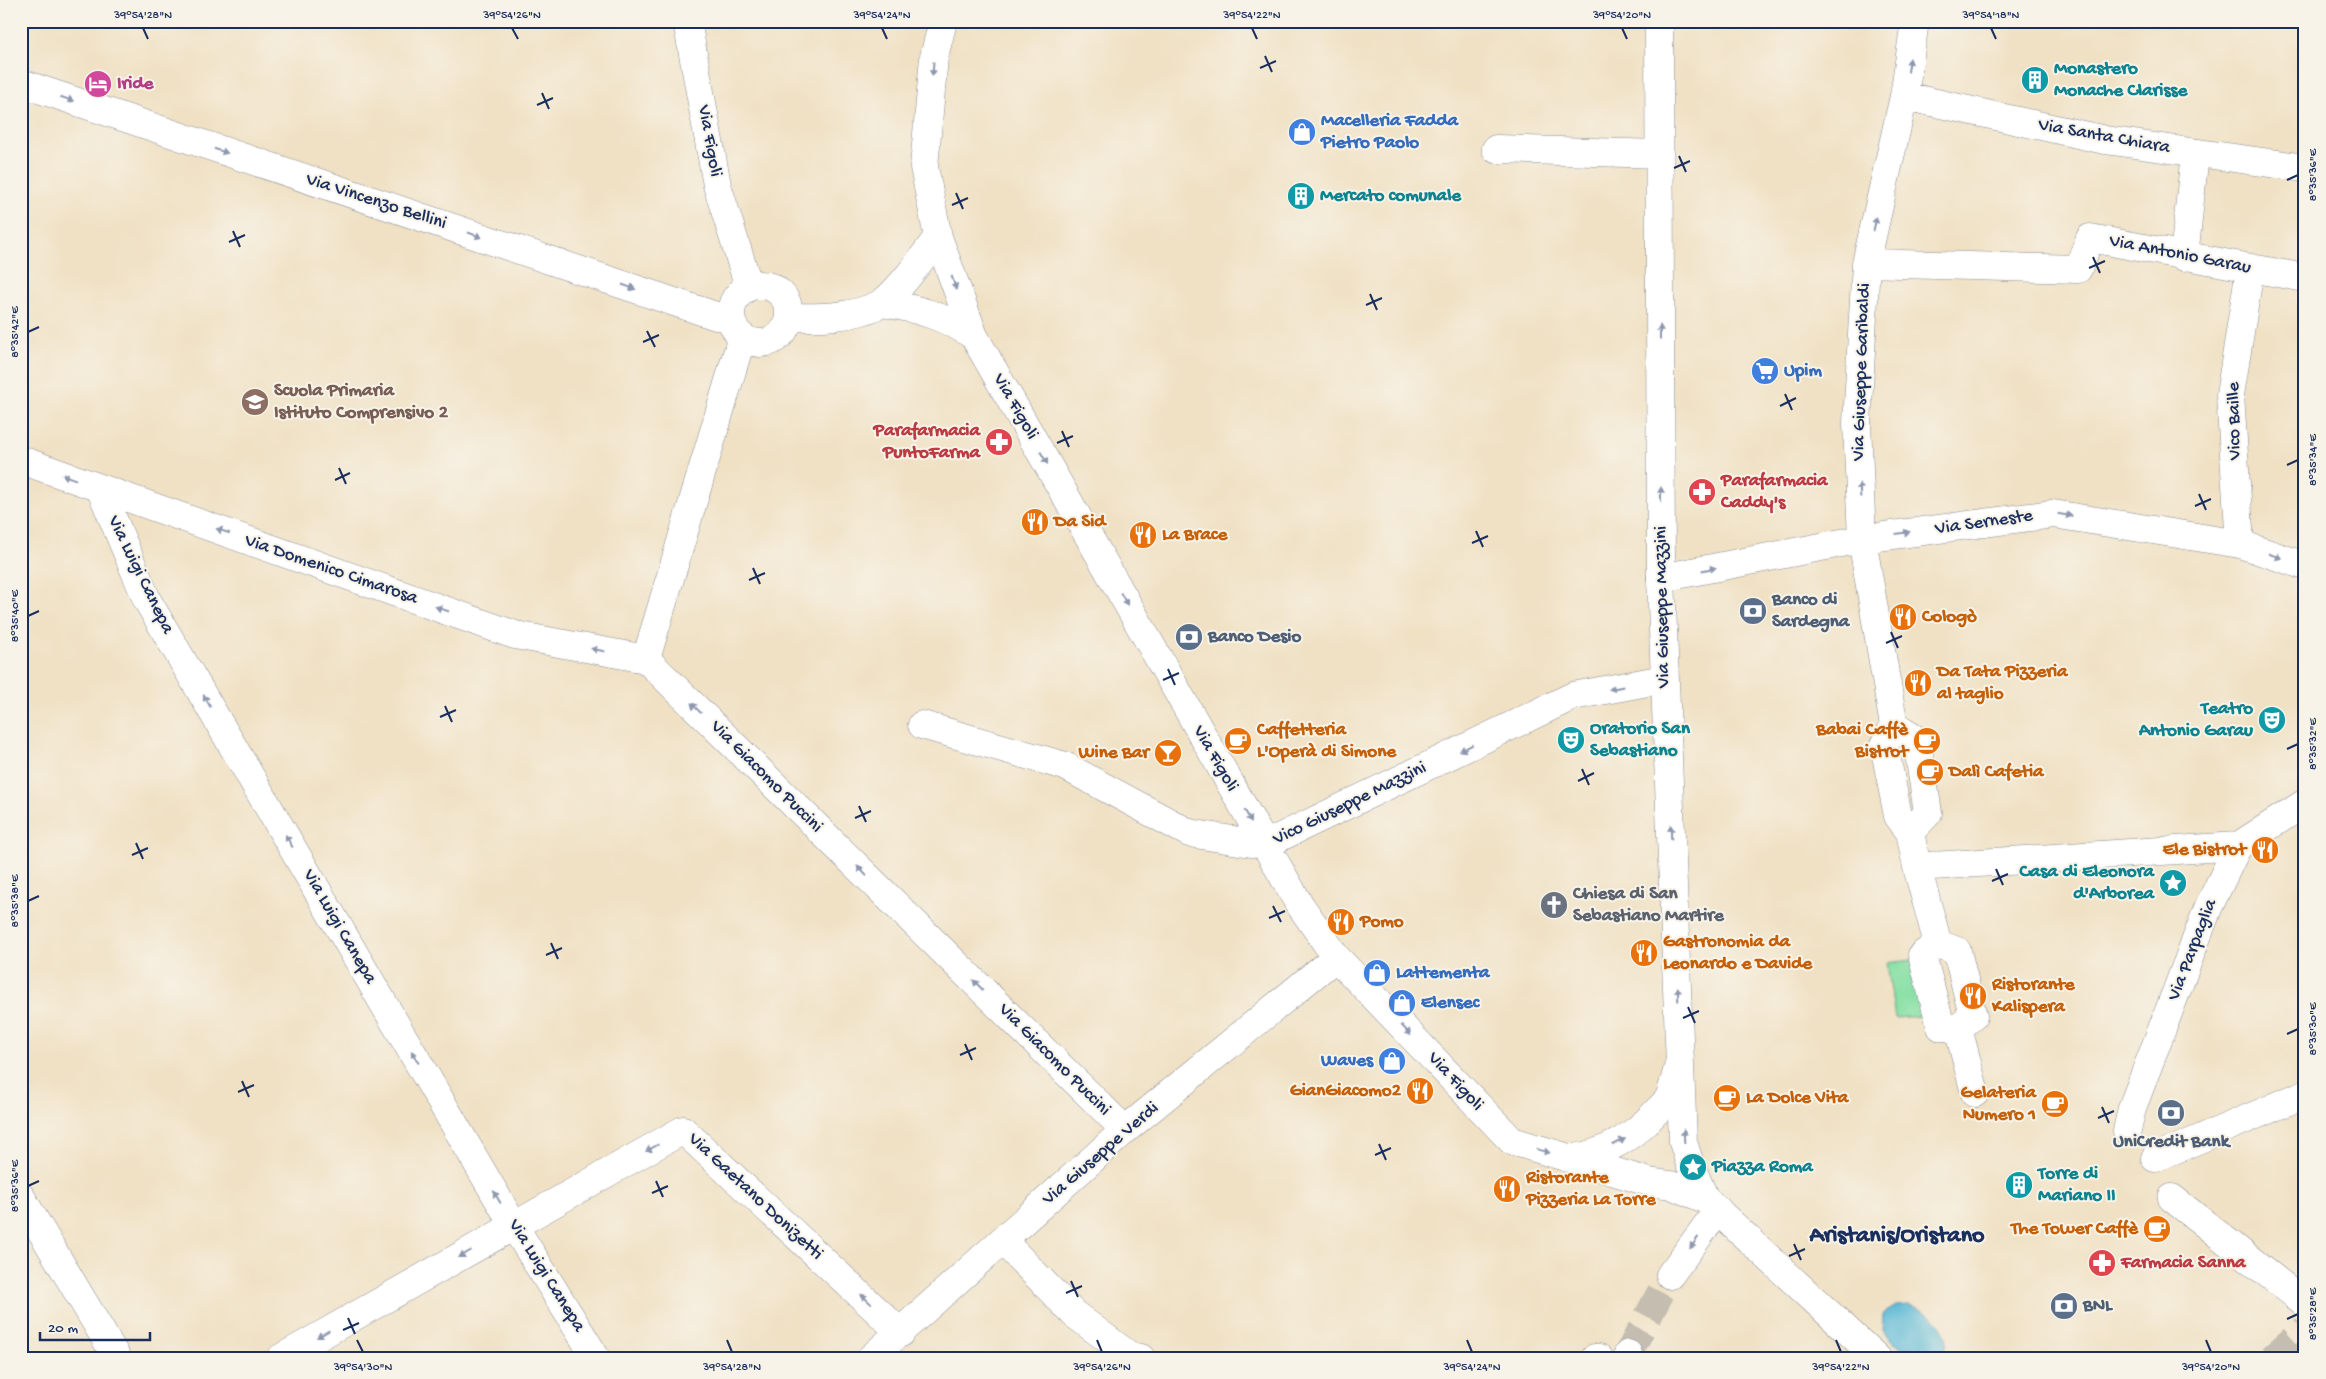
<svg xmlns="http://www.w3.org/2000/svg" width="2326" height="1379" font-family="'Gochi Hand',sans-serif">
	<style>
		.green { fill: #88e0a5; stroke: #528882 }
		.water { fill: #56b7d5; stroke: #38739a }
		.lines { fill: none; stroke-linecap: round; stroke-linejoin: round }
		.pedestrian-tunnel { stroke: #c5bdb0; stroke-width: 28; stroke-dasharray: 28 14; stroke-linecap: butt }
		.minor-tunnel { stroke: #c5bdb0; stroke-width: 28; stroke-dasharray: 28 14; stroke-linecap: butt }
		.pedestrian-casing { stroke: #868891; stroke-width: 29 }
		.minor-casing { stroke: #868891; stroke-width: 29 }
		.tertiary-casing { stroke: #868891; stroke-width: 29 }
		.pedestrian { stroke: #fff; stroke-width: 28 }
		.minor { stroke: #fff; stroke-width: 28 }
		.tertiary { stroke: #fff; stroke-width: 28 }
		.oneway { fill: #8d97ae }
		.ticks { fill: none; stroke: #1b2f5e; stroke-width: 2 }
		.labels { text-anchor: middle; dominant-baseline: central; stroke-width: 4; stroke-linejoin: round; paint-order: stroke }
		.culture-label { font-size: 19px; font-weight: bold; fill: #0d838f; stroke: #f7f3e8; text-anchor: start }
		.hotel-label { font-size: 19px; font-weight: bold; fill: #b23c85; stroke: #f7f3e8; text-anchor: start }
		.shop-label { font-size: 19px; font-weight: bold; fill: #366cbe; stroke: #f7f3e8; text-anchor: start }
		.street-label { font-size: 19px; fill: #1b2f5e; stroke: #f7f3e8 }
		.education-label { font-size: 19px; font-weight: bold; fill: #785e54; stroke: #f7f3e8; text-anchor: start }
		.health-label { font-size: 19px; font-weight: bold; fill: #be3a42; stroke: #f7f3e8; text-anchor: start }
		.food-label { font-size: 19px; font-weight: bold; fill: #c56008; stroke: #f7f3e8; text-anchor: start }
		.service-label { font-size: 19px; font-weight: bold; fill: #4e5e75; stroke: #f7f3e8; text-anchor: start }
		.worship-label { font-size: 19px; font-weight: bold; fill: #5b616d; stroke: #f7f3e8; text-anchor: start }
		.district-label { font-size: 24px; font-weight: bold; fill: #1b2f5e; stroke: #f7f3e8 }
		.neatline { fill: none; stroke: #1b2f5e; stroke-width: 2 }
		.ticks-label { font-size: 12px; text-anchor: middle; fill: #1b2f5e }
	</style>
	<rect width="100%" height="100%" fill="#f7f3e8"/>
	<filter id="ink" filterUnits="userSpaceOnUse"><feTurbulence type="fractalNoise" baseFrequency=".02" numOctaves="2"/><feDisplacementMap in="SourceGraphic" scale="10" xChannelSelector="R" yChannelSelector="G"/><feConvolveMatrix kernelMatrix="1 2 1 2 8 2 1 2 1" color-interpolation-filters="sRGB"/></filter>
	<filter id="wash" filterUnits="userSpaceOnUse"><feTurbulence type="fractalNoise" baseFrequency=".0096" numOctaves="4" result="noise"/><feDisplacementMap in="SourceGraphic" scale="20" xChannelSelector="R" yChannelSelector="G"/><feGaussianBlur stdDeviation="1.12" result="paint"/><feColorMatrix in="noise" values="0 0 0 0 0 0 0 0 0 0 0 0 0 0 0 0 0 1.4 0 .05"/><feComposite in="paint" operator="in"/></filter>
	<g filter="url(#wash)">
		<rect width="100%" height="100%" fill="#f0e1c4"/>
		<path class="green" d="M1913 960 1923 1016 1895 1018 1887 963Z"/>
		<path class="water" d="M1909 1305C1930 1310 1958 1333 1942 1358H1910L1882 1331 1883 1314 1896 1306Z"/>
	</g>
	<g filter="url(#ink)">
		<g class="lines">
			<path class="pedestrian-tunnel" d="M2272 1358 2305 1329"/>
			<path class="minor-tunnel" d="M1628 1354 1670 1275"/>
			<defs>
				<path id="pedestrian" d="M1496 149 1659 154
					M2184 257 2195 153
					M1862 539 1894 726 1917 740 1928 813 1910 832 1917 867 1938 944 1922 955 1941 1027 1958 1028 1975 1093
					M1894 726 1884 745 1898 816 1910 832
					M1917 867 2238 846
					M1938 944 1957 951 1973 1016 1958 1028
					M2127 1131 2132 1108 2208 908 2238 846 2305 803
					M2155 1158 2305 1094
					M2172 1198 2305 1303"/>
				<path id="minor" d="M687 21 717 185 749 287
					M943 21 934 57 924 167 938 237 974 336 1298 902 1336 957 1512 1141 1649 1182 1671 1185 1705 1199
					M21 83 716 316H731
					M1904 96 2105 140 2305 168
					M1866 263 2078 269 2090 238 2305 278
					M731 314a29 29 0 1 1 58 0a29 29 0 1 1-58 0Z
					M881 303C916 308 945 316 974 336
					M789 317C818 318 853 318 880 304 897 294 926 253 938 237
					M21 460 515 635 646 659
					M100 488 147 600 514 1226 596 1358
					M1862 539 1857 423 1866 263 1904 96 1915 21
					M2240 544 2230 395 2250 269
					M1661 578 1862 539 2053 514 2240 544 2305 566
					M646 659 1125 1130
					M646 659 742 337
					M922 725 1065 766 1189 833 1264 845 1573 696 1664 679
					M1574 1158C1607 1153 1633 1137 1656 1112 1660 1108 1666 1103 1669 1098 1673 1087 1676 1075 1679 1064
					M1003 1241 1074 1314 1130 1356 1141 1358
					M1670 1275 1718 1210
					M281 1358 683 1130 901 1333
					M871 1358 1125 1130 1336 957
					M1595 1358H1599
					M1627 1358 1628 1354"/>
				<path id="tertiary" d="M1659 21 1661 578 1683 1142 1690 1164 1705 1199 1877 1358
					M21 1197 117 1358"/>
			</defs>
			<use href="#pedestrian" class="pedestrian-casing"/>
			<use href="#minor" class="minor-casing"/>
			<use href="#tertiary" class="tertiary-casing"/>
			<use href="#pedestrian" class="pedestrian"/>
			<use href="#minor" class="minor"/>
			<use href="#tertiary" class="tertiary"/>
		</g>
		<defs><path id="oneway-solid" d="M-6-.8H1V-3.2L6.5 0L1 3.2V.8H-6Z" transform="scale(1.25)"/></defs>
		<g class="oneway">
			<use href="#oneway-solid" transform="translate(1909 65) rotate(-82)"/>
			<use href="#oneway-solid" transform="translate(933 69) rotate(94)"/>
			<use href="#oneway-solid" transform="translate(67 99) rotate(19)"/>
			<use href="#oneway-solid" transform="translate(221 151) rotate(18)"/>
			<use href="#oneway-solid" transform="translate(1875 224) rotate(-77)"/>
			<use href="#oneway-solid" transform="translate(475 235) rotate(19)"/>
			<use href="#oneway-solid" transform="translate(954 283) rotate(71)"/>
			<use href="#oneway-solid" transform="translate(629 287) rotate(19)"/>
			<use href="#oneway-solid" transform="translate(1660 332) rotate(-90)"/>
			<use href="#oneway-solid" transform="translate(1044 458) rotate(60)"/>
			<use href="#oneway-solid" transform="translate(69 477) rotate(-160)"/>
			<use href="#oneway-solid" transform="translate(1860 490) rotate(-93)"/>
			<use href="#oneway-solid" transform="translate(1661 494) rotate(-90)"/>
			<use href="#oneway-solid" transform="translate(2065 515) rotate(9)"/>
			<use href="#oneway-solid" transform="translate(223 531) rotate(-161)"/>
			<use href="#oneway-solid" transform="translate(1903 533) rotate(-8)"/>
			<use href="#oneway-solid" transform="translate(2275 556) rotate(19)"/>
			<use href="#oneway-solid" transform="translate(1709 569) rotate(-11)"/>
			<use href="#oneway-solid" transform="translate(1124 599) rotate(60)"/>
			<use href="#oneway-solid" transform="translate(442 609) rotate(-161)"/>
			<use href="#oneway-solid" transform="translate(598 650) rotate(-168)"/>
			<use href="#oneway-solid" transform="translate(1616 688) rotate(169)"/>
			<use href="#oneway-solid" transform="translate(207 701) rotate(-120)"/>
			<use href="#oneway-solid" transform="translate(696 708) rotate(-135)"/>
			<use href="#oneway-solid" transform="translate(1466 748) rotate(154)"/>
			<use href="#oneway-solid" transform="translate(1248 816) rotate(60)"/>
			<use href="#oneway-solid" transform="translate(1671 832) rotate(-92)"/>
			<use href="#oneway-solid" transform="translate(289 841) rotate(-120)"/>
			<use href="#oneway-solid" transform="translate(862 871) rotate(-135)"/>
			<use href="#oneway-solid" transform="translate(978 985) rotate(-135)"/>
			<use href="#oneway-solid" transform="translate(1678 994) rotate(-92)"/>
			<use href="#oneway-solid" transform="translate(1406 1030) rotate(47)"/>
			<use href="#oneway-solid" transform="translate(415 1057) rotate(-120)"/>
			<use href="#oneway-solid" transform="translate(1684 1136) rotate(-93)"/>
			<use href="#oneway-solid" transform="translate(1619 1142) rotate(-27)"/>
			<use href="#oneway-solid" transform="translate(652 1148) rotate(150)"/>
			<use href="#oneway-solid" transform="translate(1543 1151) rotate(15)"/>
			<use href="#oneway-solid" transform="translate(497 1197) rotate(-120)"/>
			<use href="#oneway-solid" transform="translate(1694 1243) rotate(126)"/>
			<use href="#oneway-solid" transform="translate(465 1254) rotate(150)"/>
			<use href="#oneway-solid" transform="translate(866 1299) rotate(-137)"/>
			<use href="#oneway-solid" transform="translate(323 1334) rotate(150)"/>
		</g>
	</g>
	<path class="ticks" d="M143 28 148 39M512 28 518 39M882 28 887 39M1252 28 1257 39M1622 28 1627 39M1991 28 1996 39M1265 56 1272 72M1260 68 1276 61M542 93 549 109M537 105 553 98M1679 156 1686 172M1674 168 1690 161M2287 180 2298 175M956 193 963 209M952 205 968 198M233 231 240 247M229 242 245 235M2093 257 2100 273M2089 268 2105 261M1370 294 1377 310M1366 305 1382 298M647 331 655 347M28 332 39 327M643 342 659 335M1785 394 1792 410M1780 406 1796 398M1062 431 1069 447M1057 443 1073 436M2287 465 2298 460M339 468 346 484M335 480 350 473M2199 494 2206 510M2195 506 2211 499M1476 531 1483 547M1472 543 1488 536M753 568 760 584M749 580 765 573M28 616 39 611M1891 632 1898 648M1886 643 1902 636M1168 669 1175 685M1163 680 1179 673M445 706 452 722M440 717 456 710M2287 749 2298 744M1582 769 1589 785M1578 781 1594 773M859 806 866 822M855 818 871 811M136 843 143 859M132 855 148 848M1996 869 2003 885M1992 881 2008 874M28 901 39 896M1273 906 1281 922M1269 918 1285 911M551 943 558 959M546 955 562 948M1688 1007 1695 1023M1683 1018 1699 1011M2287 1034 2298 1029M965 1044 972 1060M960 1055 976 1048M242 1081 249 1097M238 1092 254 1085M2102 1107 2109 1123M2098 1118 2114 1111M1379 1144 1386 1160M1375 1155 1391 1148M656 1181 663 1197M28 1186 39 1181M652 1193 668 1186M1794 1244 1801 1260M1789 1256 1805 1249M1071 1281 1078 1297M1066 1293 1082 1286M348 1318 355 1334M2287 1319 2298 1314M343 1330 359 1323M357 1340 363 1352M727 1340 732 1352M1097 1340 1102 1352M1467 1340 1472 1352M1836 1340 1841 1352M2206 1340 2211 1352"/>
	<defs>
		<symbol id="building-disc" viewBox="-11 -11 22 22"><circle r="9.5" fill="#0f9aa8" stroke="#f7f3e8"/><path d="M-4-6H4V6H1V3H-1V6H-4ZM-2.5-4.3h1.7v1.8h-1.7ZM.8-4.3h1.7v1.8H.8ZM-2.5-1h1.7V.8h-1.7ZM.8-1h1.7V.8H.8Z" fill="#fff"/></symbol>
		<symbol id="hotel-disc" viewBox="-11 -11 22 22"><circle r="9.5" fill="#d1479c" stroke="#f7f3e8"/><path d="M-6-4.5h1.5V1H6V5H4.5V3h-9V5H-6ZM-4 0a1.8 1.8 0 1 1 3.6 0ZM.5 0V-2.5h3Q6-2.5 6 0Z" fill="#fff"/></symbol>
		<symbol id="shop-disc" viewBox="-11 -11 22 22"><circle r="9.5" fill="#3f7fe0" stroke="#f7f3e8"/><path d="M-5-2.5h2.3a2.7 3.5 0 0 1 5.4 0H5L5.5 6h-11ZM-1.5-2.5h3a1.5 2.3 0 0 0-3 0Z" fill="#fff"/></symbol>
		<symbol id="supermarket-disc" viewBox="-11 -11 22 22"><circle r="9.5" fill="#3f7fe0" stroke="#f7f3e8"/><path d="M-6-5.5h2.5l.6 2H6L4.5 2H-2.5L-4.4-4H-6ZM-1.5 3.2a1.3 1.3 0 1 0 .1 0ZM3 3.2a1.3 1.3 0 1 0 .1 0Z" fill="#fff"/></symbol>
		<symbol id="school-disc" viewBox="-11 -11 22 22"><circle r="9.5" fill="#8d6e63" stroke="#f7f3e8"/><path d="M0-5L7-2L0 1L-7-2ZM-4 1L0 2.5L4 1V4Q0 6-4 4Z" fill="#fff"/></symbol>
		<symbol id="pharmacy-disc" viewBox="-11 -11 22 22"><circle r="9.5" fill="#e0444e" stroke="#f7f3e8"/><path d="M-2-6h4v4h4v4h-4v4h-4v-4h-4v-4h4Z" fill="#fff"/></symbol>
		<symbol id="restaurant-disc" viewBox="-11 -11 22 22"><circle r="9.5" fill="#e8710a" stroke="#f7f3e8"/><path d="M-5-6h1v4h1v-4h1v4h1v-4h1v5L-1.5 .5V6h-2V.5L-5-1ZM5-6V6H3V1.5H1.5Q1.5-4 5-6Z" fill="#fff"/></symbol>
		<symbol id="bank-disc" viewBox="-11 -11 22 22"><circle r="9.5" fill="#5c6f8a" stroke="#f7f3e8"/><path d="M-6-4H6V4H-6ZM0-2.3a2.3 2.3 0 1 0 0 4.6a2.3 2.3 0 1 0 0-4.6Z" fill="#fff"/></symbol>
		<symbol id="theatre-disc" viewBox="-11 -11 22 22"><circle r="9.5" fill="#0f9aa8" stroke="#f7f3e8"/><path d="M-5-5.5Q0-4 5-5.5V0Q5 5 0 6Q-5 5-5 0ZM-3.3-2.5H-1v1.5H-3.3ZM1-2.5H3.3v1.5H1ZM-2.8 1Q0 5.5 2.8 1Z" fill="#fff"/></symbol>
		<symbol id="cafe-disc" viewBox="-11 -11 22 22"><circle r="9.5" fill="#e8710a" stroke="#f7f3e8"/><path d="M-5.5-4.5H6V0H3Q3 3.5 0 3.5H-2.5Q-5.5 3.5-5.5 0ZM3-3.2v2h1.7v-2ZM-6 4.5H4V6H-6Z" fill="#fff"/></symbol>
		<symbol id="bar-disc" viewBox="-11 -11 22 22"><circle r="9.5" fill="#e8710a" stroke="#f7f3e8"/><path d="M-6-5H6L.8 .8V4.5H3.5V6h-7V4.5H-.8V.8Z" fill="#fff"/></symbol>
		<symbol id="sight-disc" viewBox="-11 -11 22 22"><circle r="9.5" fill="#0f9aa8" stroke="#f7f3e8"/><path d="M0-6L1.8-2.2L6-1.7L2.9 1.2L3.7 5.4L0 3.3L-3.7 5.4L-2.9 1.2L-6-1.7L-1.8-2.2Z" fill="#fff"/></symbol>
		<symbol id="church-disc" viewBox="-11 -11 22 22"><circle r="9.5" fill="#6b7280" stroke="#f7f3e8"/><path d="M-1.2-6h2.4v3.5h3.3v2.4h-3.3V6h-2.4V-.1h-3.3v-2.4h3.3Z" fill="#fff"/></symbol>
	</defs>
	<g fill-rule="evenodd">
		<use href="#building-disc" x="2019" y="64" width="32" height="32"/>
		<use href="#hotel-disc" x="82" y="68" width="32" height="32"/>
		<use href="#shop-disc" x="1286" y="116" width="32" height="32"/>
		<use href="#building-disc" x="1285" y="180" width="32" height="32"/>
		<use href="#supermarket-disc" x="1749" y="355" width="32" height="32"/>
		<use href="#school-disc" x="239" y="386" width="32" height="32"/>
		<use href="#pharmacy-disc" x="983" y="426" width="32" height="32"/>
		<use href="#pharmacy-disc" x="1686" y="476" width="32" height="32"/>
		<use href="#restaurant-disc" x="1019" y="506" width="32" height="32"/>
		<use href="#restaurant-disc" x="1127" y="519" width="32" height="32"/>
		<use href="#bank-disc" x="1737" y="595" width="32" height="32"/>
		<use href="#restaurant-disc" x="1887" y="601" width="32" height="32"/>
		<use href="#bank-disc" x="1173" y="621" width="32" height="32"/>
		<use href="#restaurant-disc" x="1902" y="667" width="32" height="32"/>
		<use href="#theatre-disc" x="2256" y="704" width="32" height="32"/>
		<use href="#theatre-disc" x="1555" y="724" width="32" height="32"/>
		<use href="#cafe-disc" x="1222" y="725" width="32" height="32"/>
		<use href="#cafe-disc" x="1911" y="725" width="32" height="32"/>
		<use href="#bar-disc" x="1152" y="737" width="32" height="32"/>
		<use href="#cafe-disc" x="1914" y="756" width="32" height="32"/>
		<use href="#restaurant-disc" x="2249" y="834" width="32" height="32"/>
		<use href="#sight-disc" x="2157" y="867" width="32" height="32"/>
		<use href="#church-disc" x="1538" y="889" width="32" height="32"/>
		<use href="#restaurant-disc" x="1325" y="906" width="32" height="32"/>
		<use href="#restaurant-disc" x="1628" y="937" width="32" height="32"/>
		<use href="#shop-disc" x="1361" y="957" width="32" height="32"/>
		<use href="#restaurant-disc" x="1957" y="980" width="32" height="32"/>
		<use href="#shop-disc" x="1386" y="987" width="32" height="32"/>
		<use href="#shop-disc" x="1376" y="1045" width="32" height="32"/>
		<use href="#restaurant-disc" x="1404" y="1075" width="32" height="32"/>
		<use href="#cafe-disc" x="1711" y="1082" width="32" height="32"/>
		<use href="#cafe-disc" x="2039" y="1088" width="32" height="32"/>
		<use href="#bank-disc" x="2155" y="1097" width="32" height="32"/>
		<use href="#sight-disc" x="1677" y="1151" width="32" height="32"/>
		<use href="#building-disc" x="2003" y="1169" width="32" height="32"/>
		<use href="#restaurant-disc" x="1491" y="1173" width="32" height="32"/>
		<use href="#cafe-disc" x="2141" y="1213" width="32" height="32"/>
		<use href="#pharmacy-disc" x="2086" y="1247" width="32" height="32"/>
		<use href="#bank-disc" x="2048" y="1290" width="32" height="32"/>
	</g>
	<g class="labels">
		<g class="culture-label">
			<text x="2054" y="69">Monastero<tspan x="2054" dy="22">Monache Clarisse</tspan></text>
			<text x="1320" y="196">Mercato comunale</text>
			<text x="2253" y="709" text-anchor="end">Teatro<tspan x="2253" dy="22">Antonio Garau</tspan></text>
			<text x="1590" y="729">Oratorio San<tspan x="1590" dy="22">Sebastiano</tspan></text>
			<text x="2154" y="872" text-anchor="end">Casa di Eleonora<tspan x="2154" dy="22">d'Arborea</tspan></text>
			<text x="1712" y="1167">Piazza Roma</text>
			<text x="2038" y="1174">Torre di<tspan x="2038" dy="22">Mariano II</tspan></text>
		</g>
		<g class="hotel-label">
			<text x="117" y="84">Iride</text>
		</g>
		<g class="shop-label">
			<text x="1321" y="121">Macelleria Fadda<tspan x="1321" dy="22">Pietro Paolo</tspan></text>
			<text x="1784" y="371">Upim</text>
			<text x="1396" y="973">Lattementa</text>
			<text x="1421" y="1003">Elensec</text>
			<text x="1373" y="1061" text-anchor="end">Waves</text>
		</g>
		<g class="street-label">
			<text transform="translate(2104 137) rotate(10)">Via Santa Chiara</text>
			<text transform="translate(709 141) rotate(80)">Via Figoli</text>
			<text transform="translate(376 202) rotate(18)">Via Vincenzo Bellini</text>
			<text transform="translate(2180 255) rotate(11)">Via Antonio Garau</text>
			<text transform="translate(1862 372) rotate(-88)">Via Giuseppe Garibaldi</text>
			<text transform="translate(1015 407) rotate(60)">Via Figoli</text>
			<text transform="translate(2235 421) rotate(-91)">Vico Baille</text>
			<text transform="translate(1984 523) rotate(-8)">Via Serneste</text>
			<text transform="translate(331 570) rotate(19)">Via Domenico Cimarosa</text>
			<text transform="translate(140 575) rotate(64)">Via Luigi Canepa</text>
			<text transform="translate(1663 607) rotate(-91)">Via Giuseppe Mazzini</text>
			<text transform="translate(1215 759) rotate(60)">Via Figoli</text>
			<text transform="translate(766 777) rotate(45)">Via Giacomo Puccini</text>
			<text transform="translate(1350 804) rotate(-26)">Vico Giuseppe Mazzini</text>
			<text transform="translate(339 927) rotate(60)">Via Luigi Canepa</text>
			<text transform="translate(2193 950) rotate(-69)">Via Parpaglia</text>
			<text transform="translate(1054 1060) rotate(45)">Via Giacomo Puccini</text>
			<text transform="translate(1455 1082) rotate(47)">Via Figoli</text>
			<text transform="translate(1101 1154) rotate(-41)">Via Giuseppe Verdi</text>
			<text transform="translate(755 1197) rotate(43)">Via Gaetano Donizetti</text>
			<text transform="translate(546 1276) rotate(58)">Via Luigi Canepa</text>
		</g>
		<g class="education-label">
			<text x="274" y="391">Scuola Primaria<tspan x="274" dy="22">Istituto Comprensivo 2</tspan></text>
		</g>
		<g class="health-label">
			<text x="980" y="431" text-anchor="end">Parafarmacia<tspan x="980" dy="22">PuntoFarma</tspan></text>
			<text x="1721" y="481">Parafarmacia<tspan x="1721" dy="22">Caddy's</tspan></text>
			<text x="2121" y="1263">Farmacia Sanna</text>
		</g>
		<g class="food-label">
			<text x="1054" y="522">Da Sid</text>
			<text x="1162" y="535">La Brace</text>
			<text x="1922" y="617">Cologò</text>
			<text x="1937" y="672">Da Tata Pizzeria<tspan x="1937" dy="22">al taglio</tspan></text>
			<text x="1257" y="730">Caffetteria<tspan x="1257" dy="22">L'Operà di Simone</tspan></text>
			<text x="1908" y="730" text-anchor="end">Babai Caffè<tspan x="1908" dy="22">Bistrot</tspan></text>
			<text x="1149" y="753" text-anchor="end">Wine Bar</text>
			<text x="1949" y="772">Dalì Cafetia</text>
			<text x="2246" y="850" text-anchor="end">Ele Bistrot</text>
			<text x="1360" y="922">Pomo</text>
			<text x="1663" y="942">Gastronomia da<tspan x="1663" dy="22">Leonardo e Davide</tspan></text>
			<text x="1992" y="985">Ristorante<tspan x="1992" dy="22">Kalispera</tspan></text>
			<text x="1401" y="1091" text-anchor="end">GianGiacomo2</text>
			<text x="2036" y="1093" text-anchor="end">Gelateria<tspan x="2036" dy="22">Numero 1</tspan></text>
			<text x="1746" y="1098">La Dolce Vita</text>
			<text x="1526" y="1178">Ristorante<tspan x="1526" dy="22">Pizzeria La Torre</tspan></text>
			<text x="2138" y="1229" text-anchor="end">The Tower Caffè</text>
		</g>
		<g class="service-label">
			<text x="1772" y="600">Banco di<tspan x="1772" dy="22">Sardegna</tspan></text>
			<text x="1208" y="637">Banco Desio</text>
			<text x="2171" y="1142" text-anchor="middle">UniCredit Bank</text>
			<text x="2083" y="1306">BNL</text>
		</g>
		<g class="worship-label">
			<text x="1573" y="894">Chiesa di San<tspan x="1573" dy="22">Sebastiano Martire</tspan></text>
		</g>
		<g class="district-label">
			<text x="1897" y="1236">Aristanis/Oristano</text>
		</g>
	</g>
	<rect width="2326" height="1379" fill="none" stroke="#f7f3e8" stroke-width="55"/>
	<path d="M40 1332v8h110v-8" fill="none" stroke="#1b2f5e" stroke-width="2.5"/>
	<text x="48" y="1332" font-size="15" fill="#1b2f5e" stroke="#f7f3e8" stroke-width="4" paint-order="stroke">20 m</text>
	<rect x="28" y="28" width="2270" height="1324" class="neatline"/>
	<g class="ticks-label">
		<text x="143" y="18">39°54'28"N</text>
		<text x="512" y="18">39°54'26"N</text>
		<text x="882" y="18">39°54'24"N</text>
		<text x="1252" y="18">39°54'22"N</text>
		<text x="1622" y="18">39°54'20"N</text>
		<text x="1991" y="18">39°54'18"N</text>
		<text transform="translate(2312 175) rotate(-90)" y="4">8°35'36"E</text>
		<text transform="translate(14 332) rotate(-90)" y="4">8°35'42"E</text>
		<text transform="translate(2312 460) rotate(-90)" y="4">8°35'34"E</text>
		<text transform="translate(14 616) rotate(-90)" y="4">8°35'40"E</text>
		<text transform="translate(2312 744) rotate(-90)" y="4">8°35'32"E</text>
		<text transform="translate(14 901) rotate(-90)" y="4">8°35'38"E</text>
		<text transform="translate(2312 1029) rotate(-90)" y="4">8°35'30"E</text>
		<text transform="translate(14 1186) rotate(-90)" y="4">8°35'36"E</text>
		<text transform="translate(2312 1314) rotate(-90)" y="4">8°35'28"E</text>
		<text x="363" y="1370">39°54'30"N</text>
		<text x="732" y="1370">39°54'28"N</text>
		<text x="1102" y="1370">39°54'26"N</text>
		<text x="1472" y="1370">39°54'24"N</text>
		<text x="1841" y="1370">39°54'22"N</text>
		<text x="2211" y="1370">39°54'20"N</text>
	</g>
</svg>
